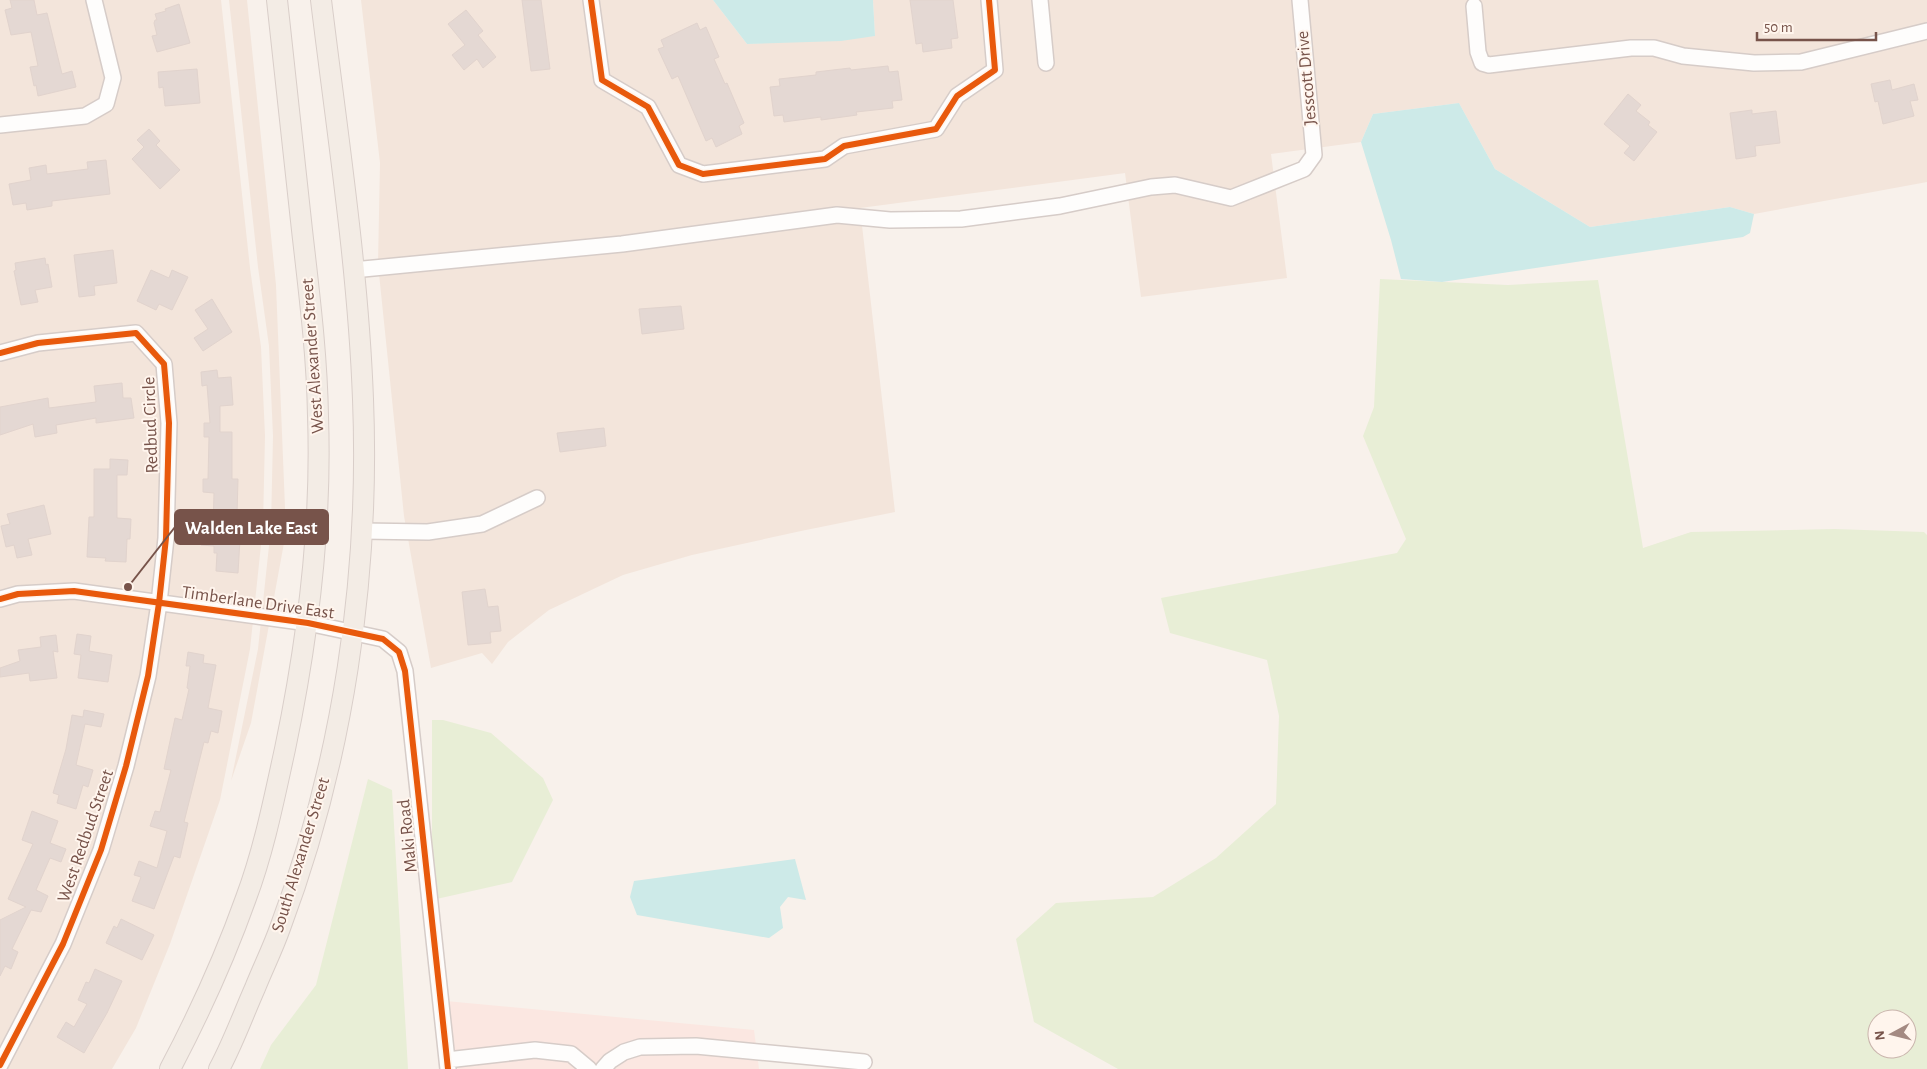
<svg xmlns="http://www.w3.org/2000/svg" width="1927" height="1069" font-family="'Alegreya Sans',sans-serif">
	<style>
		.residential { fill: #f3e5db }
		.commercial { fill: #fbe7e1 }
		.green { fill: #e8eed6; fill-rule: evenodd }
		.water { fill: #cdeae8 }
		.building { fill: #e4d8d3; stroke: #e1d3cd }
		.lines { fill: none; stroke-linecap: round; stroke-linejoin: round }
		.minor-casing { stroke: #d6ccc8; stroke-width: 18 }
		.major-casing { stroke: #d9cec9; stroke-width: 22 }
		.minor { stroke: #fefdfc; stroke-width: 15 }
		.major { stroke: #f3ece5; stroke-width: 20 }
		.cycleway-casing { stroke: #fff5ed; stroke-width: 9 }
		.cycleway { stroke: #e8590c; stroke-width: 6 }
		.labels { text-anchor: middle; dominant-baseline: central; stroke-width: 4; stroke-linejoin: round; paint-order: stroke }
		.street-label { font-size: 18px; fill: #77534a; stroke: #fff5ed }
		.leader { fill: none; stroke: #77534a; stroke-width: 2 }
		.callout-dot { fill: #77534a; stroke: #fff5ed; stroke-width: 2 }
		.callout { fill: #77534a; stroke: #77534a; stroke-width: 2 }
		.callout-label { font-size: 19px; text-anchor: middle; font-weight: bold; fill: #fff }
	</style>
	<rect width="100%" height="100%" fill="#f8f1eb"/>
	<path class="residential" d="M0 0H221L250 268 261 347 265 436 263 526 250 649 220 800 170 944 136 1028 112 1069H0Z
		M229 0H247L276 285 286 532 251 723 231 781 258 649 271 527 273 436 269 346 258 267Z
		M361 0H713L747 44 875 36 873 0H1927V182L1754 214 1730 207 1590 227 1495 169 1459 103 1373 114 1361 142 1271 154 1287 278 1141 297 1125 173 860 208 895 512 801 531 692 555 623 575 549 610 508 642 492 664 482 653 431 668 404 516 378 264 380 163Z"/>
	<path class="commercial" d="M435 1000 754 1030 759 1069H439Z"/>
	<path class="green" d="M1380 279 1508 285 1598 280 1643 548 1691 532 1834 529 1924 532 1927 535V1069H1118L1034 1022 1016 939 1056 903 1153 897 1216 858 1276 804 1279 716 1267 660 1170 633 1161 598 1397 553 1406 539 1363 436 1374 407ZM1877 1019H1907V1049H1877Z
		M432 720H443L491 733 543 778 553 800 512 882 432 900Z
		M368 779 392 790 408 1069H260L271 1045 316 985Z"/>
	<path class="water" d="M713 0H873L875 36 841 41 747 44Z
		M1459 103 1495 169 1590 227 1730 207 1754 214 1750 233 1743 237 1442 282 1401 279 1391 240 1361 142 1373 114Z
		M795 859 806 900 788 897 780 907 783 928 769 938 637 915 630 897 634 881Z"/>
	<path class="building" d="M10 0H34L37 15 47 13 62 74 72 71 76 87 38 96 36 85 34 86 30 67 38 66 31 32 11 35 5 10 12 8Z
		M522 0H541L550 69 531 71Z
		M910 0H953L958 38 951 39 952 48 923 52 922 43 916 44Z
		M179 4 190 43 157 52 152 36 157 35 154 23 155 20H157L155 14 166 11 165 9Z
		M466 10 483 31 478 35 496 57 483 68 477 59 464 70 452 55 465 45 448 24Z
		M697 23 700 30 706 27 719 57 714 59 725 84 727 83 744 123 739 126 742 134 716 147 712 138 706 141 678 76 672 79 658 49 664 47 661 40Z
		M888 66 889 72 898 71 902 100 892 101 893 108 856 112 857 115 821 120V117L784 122 783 115 774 116 770 87 780 86 779 79 816 75V72L850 68 851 70Z
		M197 69 200 103 165 106 163 87 159 88 158 72Z
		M1890 80 1892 90 1914 84 1918 100 1910 101 1914 116 1883 124 1878 101 1875 102 1871 84Z
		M1628 94 1641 105 1636 111 1650 122 1648 125 1657 132 1634 161 1624 153 1630 146 1604 124Z
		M1752 110V114L1776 111 1780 143 1755 146 1756 156 1736 159 1730 113Z
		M149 129 160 141 156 145 180 170 160 189 132 159 144 147 137 140Z
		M106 160 110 194 52 201V206L27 210 26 203 13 205 9 184 31 180 29 168 46 165 47 174 88 169 87 162Z
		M113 250 117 283 94 286 95 295 79 297 74 255Z
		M45 258 46 265 48 264 52 287 35 290 38 302 21 305 14 271 16 270 15 263Z
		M151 270 169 278 172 270 188 277 172 310 159 304 156 310 137 301Z
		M212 299 232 332 203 351 194 338 208 329 195 310Z
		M681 306 684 329 642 334 639 309Z
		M217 370 218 378 231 377 233 405 220 406V432H232V479H238L237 515H231V538L240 539 238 573 216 571 217 553H214V546L201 545 202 531H213L214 493 203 492V479H208L209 437H204V423H210L207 385 202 386 201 372Z
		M122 383 123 398H131L134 418 96 423V418L56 425 57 433 35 437 33 424 0 435V407L48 398 49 408 96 402 94 386Z
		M604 428 606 446 560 452 557 433Z
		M110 459 128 460 127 475H117V518L131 519 130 539H127L126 562 105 561 106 558 87 557 89 517H94V469H110Z
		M44 505 51 534 28 539 32 555 17 558 14 545 6 547 1 526 10 524 7 514Z
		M485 589 488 607 498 606 501 631 490 632 491 643 468 645 462 592Z
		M77 634 91 636 89 651 112 655 108 682 78 678 81 655 74 654Z
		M56 635 58 652 53 651 57 678 30 681 29 673 0 677V668L20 661 18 650 41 647 40 637Z
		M188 652 204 655 203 663 216 665 208 708 222 711 218 733 211 731 208 743 204 742 184 822 188 823 180 858 174 856 154 909 132 901 141 877 134 875 139 861 157 868 167 831 150 826 155 811 160 812 171 770 164 769 175 718 182 720 189 689 187 688 190 666H186Z
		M84 710 104 714 101 727 85 724 76 765 93 770 88 787 83 785 76 809 57 803 59 795 53 793 66 749 72 715 83 717Z
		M32 811 58 821 50 843 66 849 61 862 50 858 36 890 48 896 41 912 31 910 12 949 18 952 11 969 5 966 0 976V920L26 907 8 899 33 844 22 840Z
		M121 919 154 935 142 960 106 943 114 926 117 928Z
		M95 969 122 981 107 1013 84 1053 57 1037 66 1022 74 1027 87 1004 78 1000 86 982 89 983Z"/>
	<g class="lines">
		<defs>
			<path id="minor" d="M591 0 602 80 648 107 679 165 703 174 825 159 844 146 936 129 957 96 995 70 989 0
				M1040 0 1046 63
				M1474 6 1478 52 1482 63 1489 65 1631 48H1654L1683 56 1754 63 1801 62 1927 31
				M0 125 85 116 106 104 113 78 94 0
				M353 270 622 244 837 215 890 220 961 219 1060 206 1151 187 1175 185 1231 198 1304 169 1314 155 1300 0
				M0 353 38 343 136 333 164 364 169 423 166 538 159 603 148 676 126 766 101 850 63 944 0 1065
				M362 531 428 532 482 524 537 498
				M0 599 18 594 74 591 308 623 383 639 399 652 405 671 448 1069
				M447 1060 535 1050 571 1054 589 1069
				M603 1069 610 1061 624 1052 640 1047 696 1046 864 1062"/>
			<path id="major" d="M170 1069C199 1014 225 957 246 898 264 850 274 799 285 749 308 639 322 529 318 416 317 354 309 292 302 230 294 153 285 77 277 0
				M219 1069C233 1043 243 1015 255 988 263 968 273 948 280 928 343 761 370 577 363 399 358 266 337 132 321 0"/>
		</defs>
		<use href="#minor" class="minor-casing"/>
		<use href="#major" class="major-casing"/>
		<use href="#minor" class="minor"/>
		<use href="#major" class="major"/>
		<defs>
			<path id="cycleway" d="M591 0 602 80 648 107 679 165 703 174 825 159 844 146 936 129 957 96 995 70 989 0
				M0 353 38 343 136 333 164 364 169 423 166 538 159 603 148 676 126 766 101 850 63 944 0 1065
				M0 599 18 594 74 591 308 623 383 639 399 652 405 671 448 1069"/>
		</defs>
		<use href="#cycleway" class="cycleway-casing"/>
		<use href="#cycleway" class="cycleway"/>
	</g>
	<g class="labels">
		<g class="street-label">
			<text transform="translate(1307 78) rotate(-95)">Jesscott Drive</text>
			<text transform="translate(313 356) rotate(-94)">West Alexander Street</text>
			<text transform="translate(151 425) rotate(-92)">Redbud Circle</text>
			<text transform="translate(258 603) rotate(8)">Timberlane Drive East</text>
			<text transform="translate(86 836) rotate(-71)">West Redbud Street</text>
			<text transform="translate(408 836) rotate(-96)">Maki Road</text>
			<text transform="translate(301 855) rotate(-73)">South Alexander Street</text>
		</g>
	</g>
	<path class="leader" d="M128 587L175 527"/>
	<circle class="callout-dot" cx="128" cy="587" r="5"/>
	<rect class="callout" x="175" y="510" width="153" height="34" rx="5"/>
	<g class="callout-label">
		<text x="251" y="534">Walden Lake East</text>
	</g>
	<g transform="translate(1892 1034) rotate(263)"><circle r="24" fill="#fff5ed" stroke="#c9b4ac"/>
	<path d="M0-4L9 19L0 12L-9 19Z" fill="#a48a82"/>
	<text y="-8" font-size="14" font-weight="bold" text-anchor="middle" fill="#77534a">N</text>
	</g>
	<path d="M1757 32v8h119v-8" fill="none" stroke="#77534a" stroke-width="2.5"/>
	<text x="1764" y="32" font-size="15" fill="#77534a" stroke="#fff5ed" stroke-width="4" paint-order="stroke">50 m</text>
</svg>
